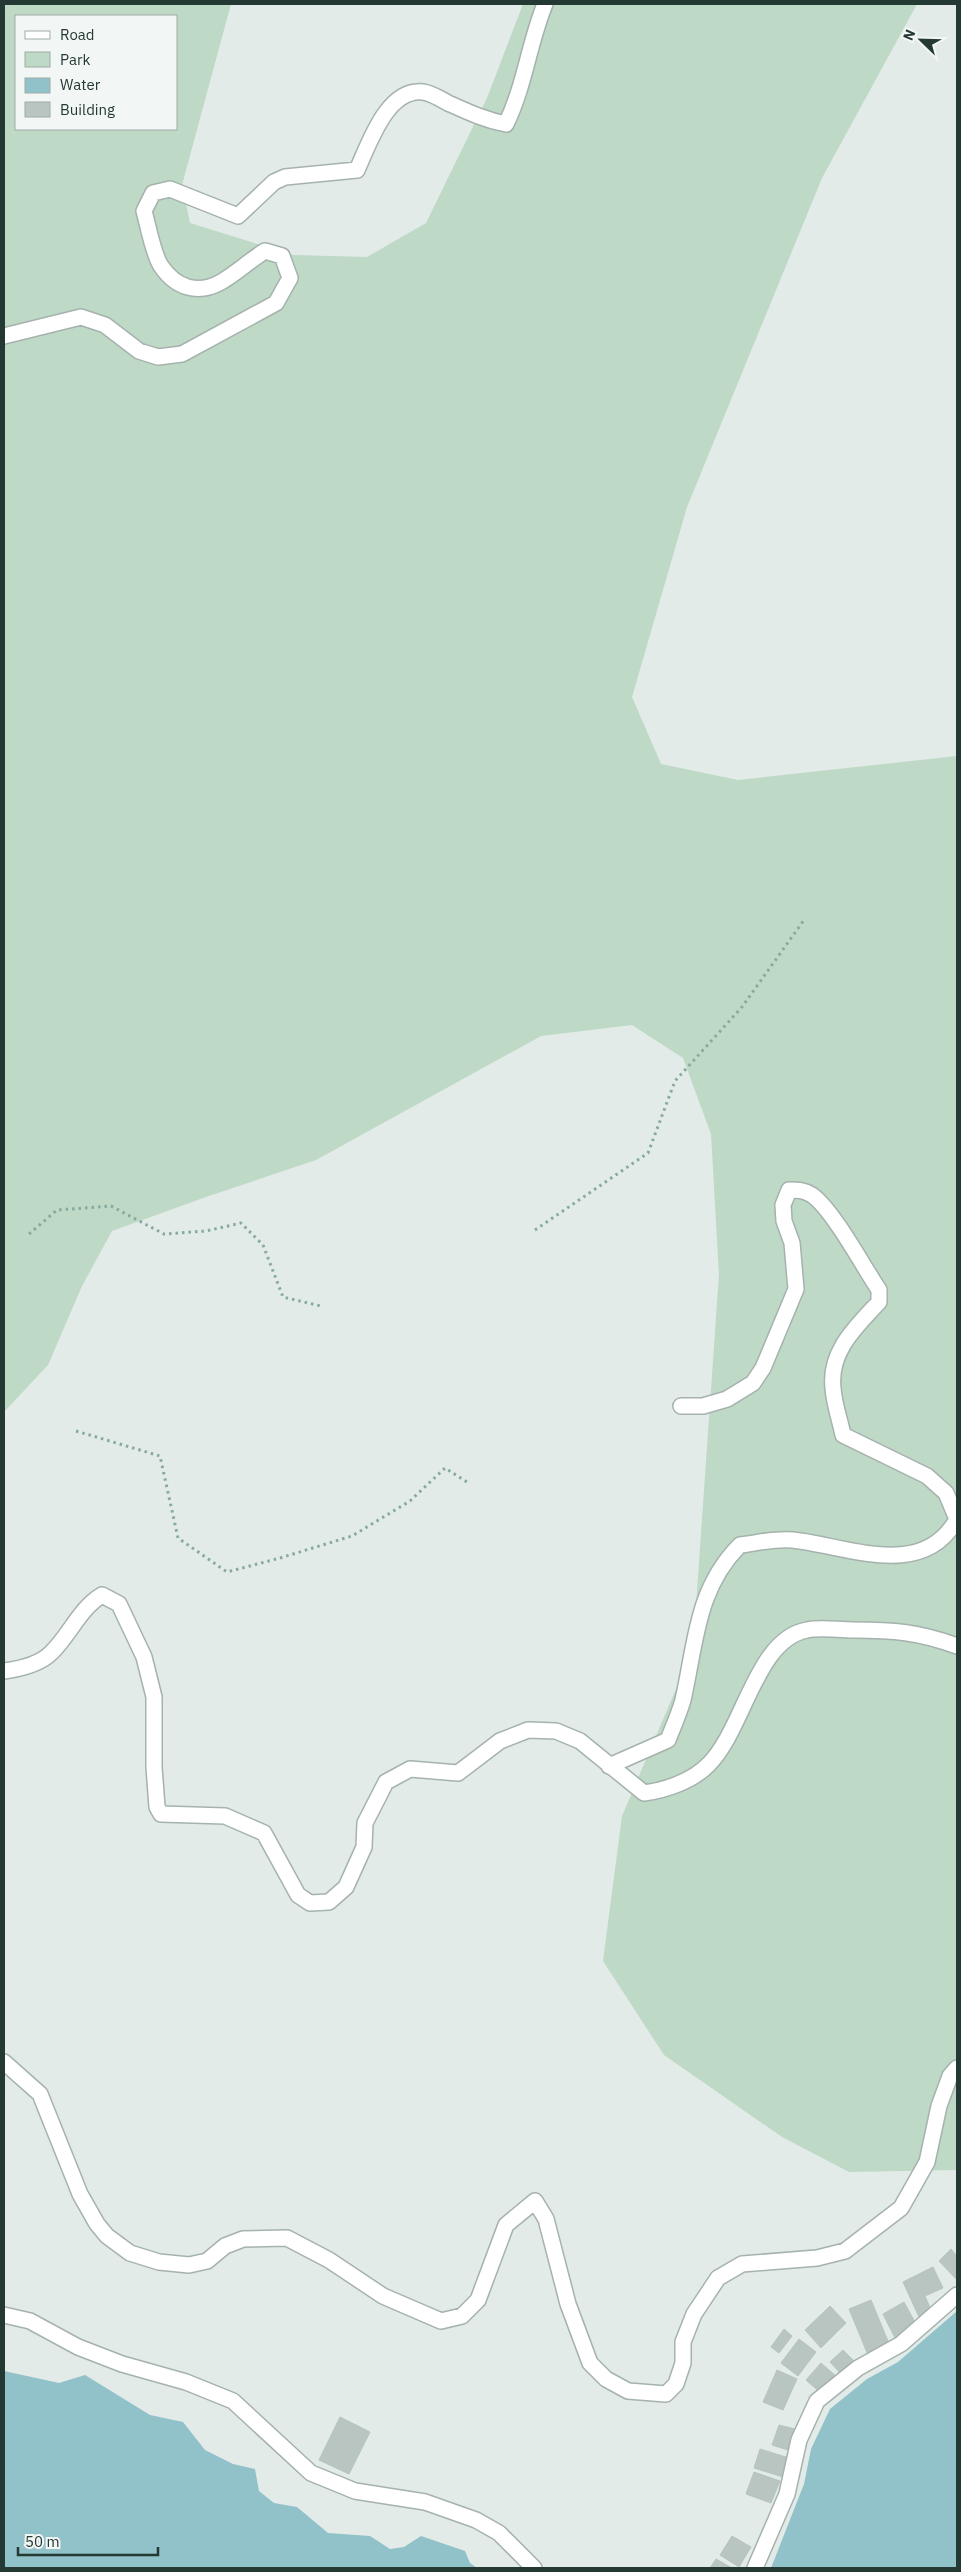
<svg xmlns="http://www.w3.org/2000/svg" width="961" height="2572" font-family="'IBM Plex Sans',sans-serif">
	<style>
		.green { fill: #bed9c5; fill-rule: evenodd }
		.water { fill: #91c1c9 }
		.building { fill: #b8c5c0; stroke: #b6c3be }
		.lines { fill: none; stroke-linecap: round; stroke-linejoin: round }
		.minor-casing { stroke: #a5b2ae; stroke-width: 18 }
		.path { stroke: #87aa9f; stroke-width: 3; stroke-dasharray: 2.5 4; stroke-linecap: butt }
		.minor { stroke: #fff; stroke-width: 15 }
	</style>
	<rect width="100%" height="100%" fill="#e2ebe7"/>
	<path class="green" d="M4 4H231L182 185 190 223 293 255 367 257 426 223 487 98 523 4H917L822 178 687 507 632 697 661 764 738 780 957 756V2170L849 2172 782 2137 664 2055 603 1961 622 1816 693 1649 719 1274 711 1134 683 1058 632 1025 541 1036 316 1160 206 1197 112 1231 82 1286 48 1365 4 1412ZM16 16H176V129H16Z"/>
	<path class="water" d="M957 2311V2568H771L804 2484 811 2449 830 2409 867 2379 898 2362Z
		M4 2371 59 2383 85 2375 150 2415 183 2422 205 2450 233 2464 255 2469 259 2491 274 2503 297 2507 328 2533 370 2536 390 2549 404 2547 421 2536 465 2551 470 2563 477 2568H4Z"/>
	<path class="building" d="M951 2249 957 2256V2280L939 2261Z
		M933 2267 943 2288 925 2296 932 2312 919 2317 903 2282Z
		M871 2300 890 2346 868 2355 849 2309Z
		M904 2302 917 2326 895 2338 883 2314Z
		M830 2306 846 2323 821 2348 805 2330Z
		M784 2329 792 2336 779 2353 771 2347Z
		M799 2339 816 2352 798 2376 781 2363Z
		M843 2350 856 2363 843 2376 830 2362Z
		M821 2363 837 2377 822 2394 806 2380Z
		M777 2370 797 2379 783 2410 763 2402Z
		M340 2417 370 2432 349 2474 319 2460Z
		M779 2425 795 2429 788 2450 772 2445Z
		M760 2449 789 2458 783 2477 754 2468Z
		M754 2472 780 2481 771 2503 746 2494Z
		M732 2536 751 2547 739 2567 720 2555Z
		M716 2559 732 2568H710Z"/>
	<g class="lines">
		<defs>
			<path id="minor" d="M4 336 81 317 105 325 139 351 158 357 182 354 276 303 290 278 282 256 265 251C250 260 237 273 221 282 198 295 176 288 161 266 153 254 148 225 144 211L153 193 170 189 238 216 274 182 285 177 357 170C369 144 387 88 423 92 431 93 441 99 448 103 468 112 485 120 506 124 525 85 529 43 545 4
				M681 1406H703L727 1399 753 1383 763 1368 796 1289 792 1243 784 1221 783 1205 789 1190C798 1190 804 1190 812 1195 833 1210 863 1266 879 1290V1302C856 1327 829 1351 833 1388 834 1404 840 1420 843 1435L927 1476 946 1493 957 1519
				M4 1671C19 1669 39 1665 51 1653 70 1635 79 1609 102 1595L119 1604 144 1657 154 1697V1767L157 1807 161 1814 225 1816 264 1833 298 1895 310 1903 329 1902 346 1887 364 1847 365 1823 386 1782 410 1769 458 1773 500 1741 528 1730 556 1731 580 1741 644 1793C666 1790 693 1781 709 1764 744 1729 756 1639 807 1630 821 1627 838 1630 853 1630 893 1630 919 1632 957 1646
				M609 1766 668 1740C673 1727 679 1714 683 1700 696 1643 696 1589 740 1545 757 1543 776 1538 793 1540 847 1546 923 1581 957 1519
				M4 2062 40 2094 80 2194 97 2224 107 2236 130 2253 159 2262 189 2265 207 2261 225 2246 243 2239 287 2238 329 2260 383 2296 441 2321 462 2316 478 2300 506 2225 535 2201 546 2219 568 2304 590 2363 606 2379 628 2391 666 2394 676 2384 683 2363V2342L694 2314 718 2278 742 2264 817 2258 845 2251 901 2208 927 2162 939 2106 950 2076 957 2068
				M4 2315 30 2321 78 2347 122 2364 186 2382 233 2401 311 2473 355 2491 425 2502 476 2520 499 2533 534 2568
				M755 2568 787 2494 799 2440 817 2401 858 2368 901 2344 957 2295"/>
		</defs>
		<use href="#minor" class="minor-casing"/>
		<path class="path" d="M535 1230 648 1153 675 1081 742 1007 804 920
			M29 1234 57 1210 111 1206 164 1234 206 1231 241 1223 263 1245 283 1297 321 1306
			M76 1431 160 1456 178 1538 227 1572 280 1558 352 1536 410 1501 445 1468 467 1482"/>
		<use href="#minor" class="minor"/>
	</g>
	<rect width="961" height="2572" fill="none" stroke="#243934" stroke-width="10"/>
	<rect x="15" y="15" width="162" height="115" fill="#f2f7f5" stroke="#a0aba8"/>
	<rect x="25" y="31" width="25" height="8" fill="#ffffff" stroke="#a0aba8"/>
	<text x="60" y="40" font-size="15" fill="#243934">Road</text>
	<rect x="25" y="52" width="25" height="15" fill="#bed9c5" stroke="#a0aba8"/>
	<text x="60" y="65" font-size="15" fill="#243934">Park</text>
	<rect x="25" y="78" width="25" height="15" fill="#91c1c9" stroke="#a0aba8"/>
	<text x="60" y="90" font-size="15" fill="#243934">Water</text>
	<rect x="25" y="102" width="25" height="15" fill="#b8c5c0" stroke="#a0aba8"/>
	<text x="60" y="115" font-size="15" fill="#243934">Building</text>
	<g transform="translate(921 40) rotate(293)" stroke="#f2f7f5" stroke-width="4" paint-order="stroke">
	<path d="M0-4L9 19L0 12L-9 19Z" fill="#243934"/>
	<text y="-8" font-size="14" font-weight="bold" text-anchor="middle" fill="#243934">N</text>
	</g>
	<path d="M18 2547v8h140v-8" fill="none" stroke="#243934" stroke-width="2.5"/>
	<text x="25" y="2547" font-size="15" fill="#243934" stroke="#f2f7f5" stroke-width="4" paint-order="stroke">50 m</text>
</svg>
